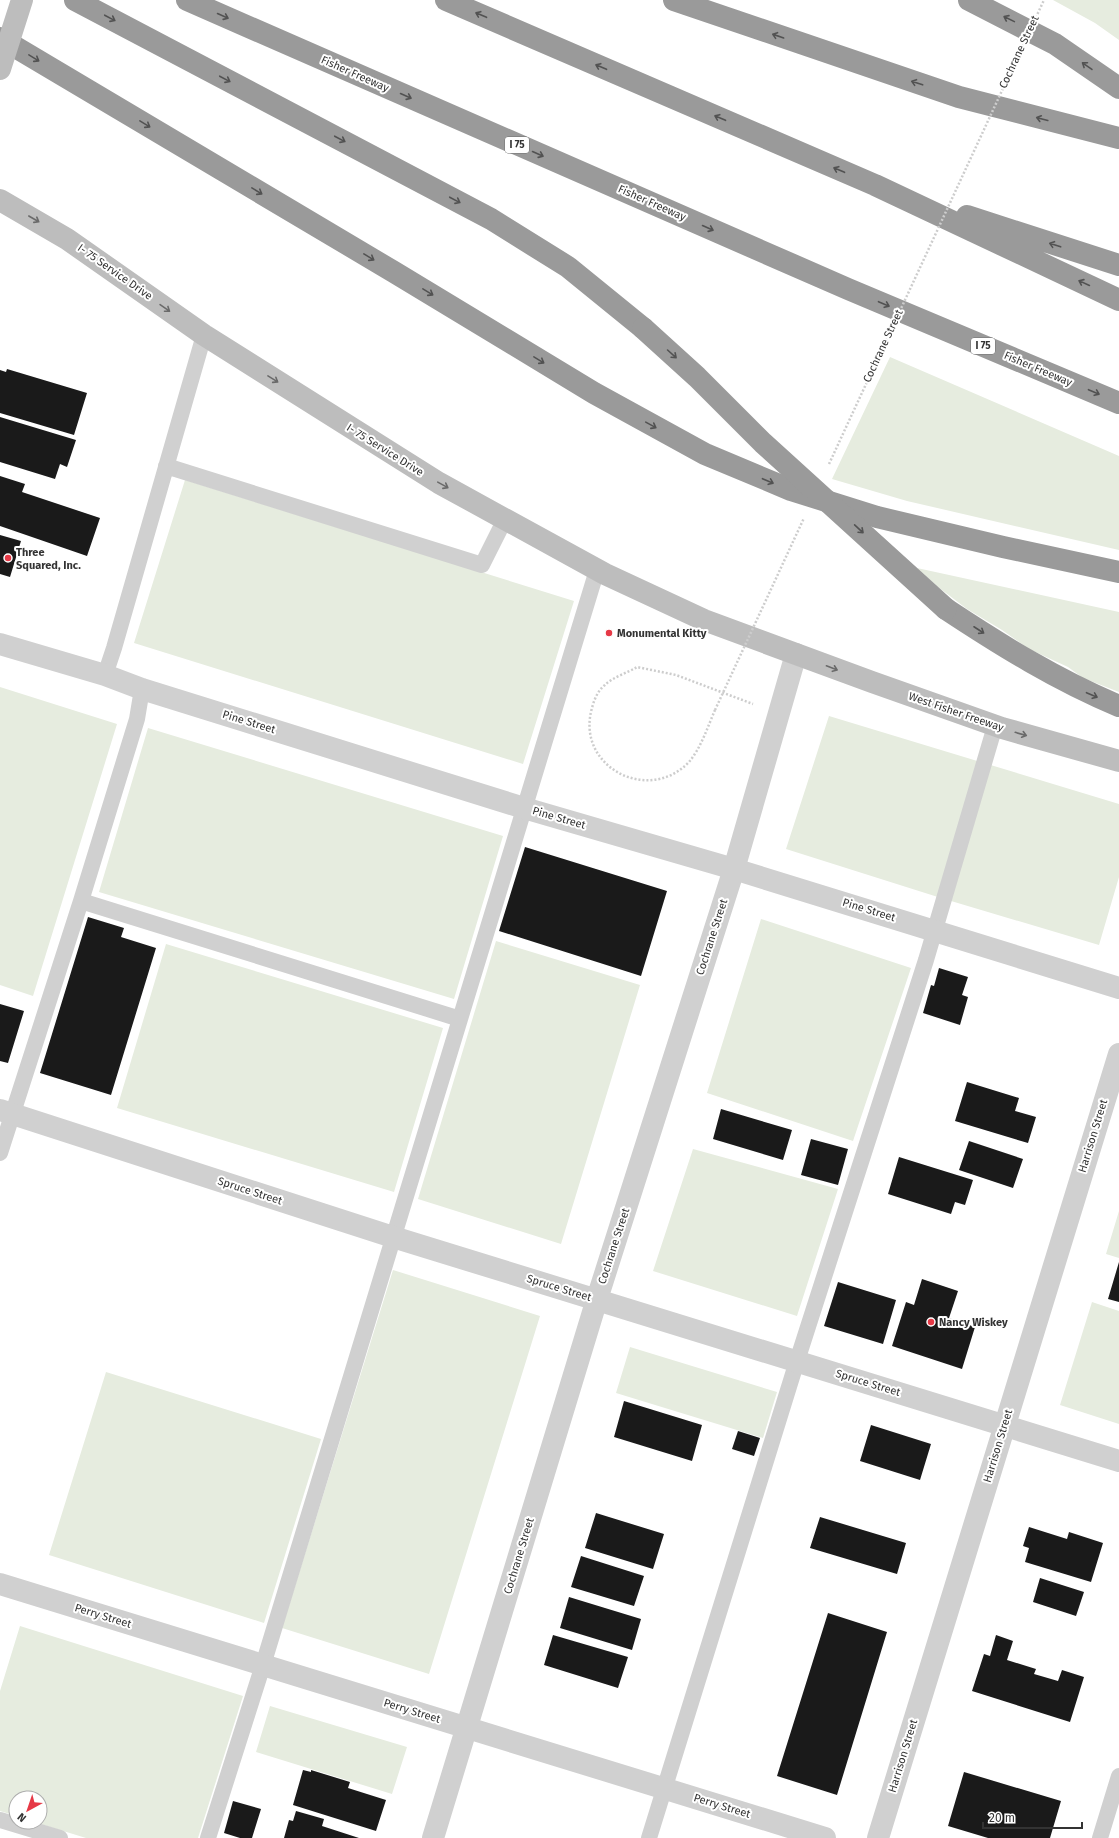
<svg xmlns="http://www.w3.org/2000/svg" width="1119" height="1838" font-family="'Fira Sans',sans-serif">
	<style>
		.green { fill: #e6ecdf }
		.building { fill: #1a1a1a }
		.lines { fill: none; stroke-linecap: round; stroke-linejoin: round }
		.path { stroke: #cdcdcd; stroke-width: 2.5; stroke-dasharray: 2 2; stroke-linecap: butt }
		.lane { stroke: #d0d0d0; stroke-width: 16 }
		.street { stroke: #d0d0d0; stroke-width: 22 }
		.secondary { stroke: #bdbdbd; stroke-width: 22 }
		.highway { stroke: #9a9a9a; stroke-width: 22 }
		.path-bridge { stroke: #cdcdcd; stroke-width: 2.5; stroke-dasharray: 2 2; stroke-linecap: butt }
		.secondary-bridge { stroke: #bdbdbd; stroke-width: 22 }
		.highway-bridge { stroke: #9a9a9a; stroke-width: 22 }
		.oneway { stroke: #525252 }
		.oneway2 { stroke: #6a6a6a }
		.poi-dot { fill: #e63946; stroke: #fff; stroke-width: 1.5 }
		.labels { text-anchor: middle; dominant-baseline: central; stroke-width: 4; stroke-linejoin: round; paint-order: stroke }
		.shield { fill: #fff; stroke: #707070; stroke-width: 1 }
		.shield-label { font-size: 10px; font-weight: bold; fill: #333 }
		.street-label { font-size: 11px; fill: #333; stroke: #fff }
		.poi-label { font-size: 11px; font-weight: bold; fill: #333; stroke: #fff; text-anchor: start }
	</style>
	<rect width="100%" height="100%" fill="#fff"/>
	<path class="green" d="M1053 0H1119V40L1095 23Z
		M890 357 1119 456V550L907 501 832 479Z
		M185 480 574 601 523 764 134 643Z
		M917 568 1119 612V692L1083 678 1068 667 1029 649 1002 630 967 609 938 587Z
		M0 687 117 724 33 996 0 985Z
		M829 716 1119 804V877L1099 945 941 898 786 849Z
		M148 728 503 836 454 999 99 892Z
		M761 919 911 968 853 1141 707 1093Z
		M496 941 640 985 561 1244 418 1199Z
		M166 944 443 1028 394 1192 117 1108Z
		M693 1149 838 1189 797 1316 653 1271Z
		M1119 1211V1258L1106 1254Z
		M393 1270 540 1316 429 1674 282 1628Z
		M1092 1302 1119 1311V1424L1060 1405Z
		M630 1347 777 1392 763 1438 616 1393Z
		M106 1372 321 1439 264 1623 49 1555Z
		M20 1626 243 1696 198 1838H86L34 1822H40V1798H16V1816L0 1811V1691Z
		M270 1706 407 1747 392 1794 256 1752Z"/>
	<path class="building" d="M7 369 87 393 74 435 0 413V370L6 372Z
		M0 417 76 440 67 467 60 464 55 479 0 462Z
		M0 476 25 484 22 492 100 518 87 556 0 526Z
		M0 535 21 541 10 577 0 574Z
		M525 847 667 891 641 976 499 931Z
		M88 917 124 928 121 937 156 948 111 1095 40 1073Z
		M939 968 968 977 962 995 968 997 960 1025 923 1013 931 985 934 986Z
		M0 1004 24 1011 8 1063 0 1061Z
		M967 1082 1019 1098 1015 1111 1036 1117 1028 1143 955 1121Z
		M721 1109 792 1130 783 1160 713 1139Z
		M811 1139 848 1149 838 1185 801 1175Z
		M969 1141 1023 1159 1013 1188 959 1170Z
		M899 1157 973 1180 965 1205 955 1202 951 1214 888 1194Z
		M1119 1262V1302L1108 1299Z
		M922 1279 958 1291 949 1318 975 1327 962 1369 892 1346 906 1302 914 1305Z
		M838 1282 896 1300 883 1344 824 1326Z
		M624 1401 702 1425 692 1461 614 1437Z
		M871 1425 931 1444 920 1480 860 1461Z
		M738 1431 760 1438 754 1456 732 1449Z
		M596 1513 664 1534 653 1569 585 1548Z
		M820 1517 906 1543 897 1574 810 1548Z
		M1029 1527 1067 1539 1069 1532 1103 1543 1091 1582 1025 1562 1029 1548 1023 1546Z
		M581 1556 644 1576 634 1606 571 1587Z
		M1040 1578 1084 1592 1076 1616 1033 1602Z
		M569 1597 641 1619 632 1650 560 1628Z
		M828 1613 887 1632 837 1795 777 1776Z
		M553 1635 628 1657 618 1688 544 1665Z
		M996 1635 1013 1641 1007 1660 1036 1669 1034 1674 1058 1681 1062 1670 1084 1677 1070 1722 972 1691 984 1654 990 1656Z
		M303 1770 311 1772V1770L350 1782 348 1788 386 1800 376 1831 293 1805Z
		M964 1772 1061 1801 1050 1838H988L948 1826Z
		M233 1801 261 1809 252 1838H240L224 1833Z
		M296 1811 324 1819 322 1826 359 1838H284L289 1820 293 1821Z"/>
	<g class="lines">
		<path class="path" d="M715 710C708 726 701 748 689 762 648 805 575 766 592 708 594 700 598 690 605 685 613 677 627 673 637 667L676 675 753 704"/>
		<path class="lane" d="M166 466 482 565 505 519
			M105 675 114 648 204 335
			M81 901 460 1019
			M0 1153 81 901 137 719 142 689
			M0 1820 60 1838
			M208 1838 263 1665 597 570
			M649 1838 797 1361 926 960 995 726
			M1100 1838 1119 1776"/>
		<path class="street" d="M0 644 105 675 142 689 524 808 734 869 1119 988
			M0 1110 393 1237 1119 1461
			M0 1584 825 1838
			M433 1838 597 1299 734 869 796 654
			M878 1838 1119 1054"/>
		<path class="secondary" d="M0 200 67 239 204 335 439 483 605 574 704 620 872 682 1002 728 1119 761"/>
		<path class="highway" d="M75 0 491 219 568 267 643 328
			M187 0 848 289 1119 403
			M446 0 875 185 1119 300
			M674 0 959 97 1119 138
			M969 0 1055 44 1119 88
			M0 38 394 272 594 393 705 454 791 490 877 517 1003 547 1119 572
			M967 216 1119 265
			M946 609C1002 646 1057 680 1119 706"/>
		<path class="path-bridge" d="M829 464 1044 0
			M715 710 804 518"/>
		<path class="secondary-bridge" d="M0 69 22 0"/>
		<path class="highway-bridge" d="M643 328 697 377 763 443 946 609"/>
	</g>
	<defs><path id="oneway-shaft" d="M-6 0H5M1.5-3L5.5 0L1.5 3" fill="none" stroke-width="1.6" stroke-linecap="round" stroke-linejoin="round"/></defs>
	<g class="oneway">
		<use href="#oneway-shaft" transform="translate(481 15) rotate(-157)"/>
		<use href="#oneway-shaft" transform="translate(223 16) rotate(24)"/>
		<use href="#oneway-shaft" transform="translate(110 18) rotate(28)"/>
		<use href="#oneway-shaft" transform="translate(1009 19) rotate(-154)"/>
		<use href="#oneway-shaft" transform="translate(778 36) rotate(-161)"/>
		<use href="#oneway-shaft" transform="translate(34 58) rotate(31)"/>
		<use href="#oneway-shaft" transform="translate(1087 66) rotate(-145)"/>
		<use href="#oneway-shaft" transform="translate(601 67) rotate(-157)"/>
		<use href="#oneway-shaft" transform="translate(225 79) rotate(28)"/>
		<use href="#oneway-shaft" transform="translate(917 83) rotate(-162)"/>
		<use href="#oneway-shaft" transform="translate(406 96) rotate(24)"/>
		<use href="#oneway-shaft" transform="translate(720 118) rotate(-157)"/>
		<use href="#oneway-shaft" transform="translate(1042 119) rotate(-165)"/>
		<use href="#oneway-shaft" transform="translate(145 124) rotate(31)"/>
		<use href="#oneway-shaft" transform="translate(340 139) rotate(28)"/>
		<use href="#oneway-shaft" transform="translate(538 154) rotate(24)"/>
		<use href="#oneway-shaft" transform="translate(839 170) rotate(-157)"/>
		<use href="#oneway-shaft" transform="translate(257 191) rotate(31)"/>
		<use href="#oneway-shaft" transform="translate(455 200) rotate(28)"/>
		<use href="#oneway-shaft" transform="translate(708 228) rotate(24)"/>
		<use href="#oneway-shaft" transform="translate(1055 245) rotate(-162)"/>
		<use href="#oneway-shaft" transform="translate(369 257) rotate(31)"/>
		<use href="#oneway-shaft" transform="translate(1084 283) rotate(-155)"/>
		<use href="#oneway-shaft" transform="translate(428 292) rotate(31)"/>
		<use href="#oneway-shaft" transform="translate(884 304) rotate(23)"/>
		<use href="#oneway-shaft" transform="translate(672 354) rotate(42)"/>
		<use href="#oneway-shaft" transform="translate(539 360) rotate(31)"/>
		<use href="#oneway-shaft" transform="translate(1094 392) rotate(23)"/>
		<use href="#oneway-shaft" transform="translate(651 425) rotate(29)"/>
		<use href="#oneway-shaft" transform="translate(768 481) rotate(23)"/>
		<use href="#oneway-shaft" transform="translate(859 529) rotate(43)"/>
		<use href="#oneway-shaft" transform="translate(979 630) rotate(33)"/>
		<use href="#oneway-shaft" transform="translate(1092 695) rotate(23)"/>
	</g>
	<g class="oneway2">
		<use href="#oneway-shaft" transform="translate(34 219) rotate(30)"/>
		<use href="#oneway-shaft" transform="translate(165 308) rotate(35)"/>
		<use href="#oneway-shaft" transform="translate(273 379) rotate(32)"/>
		<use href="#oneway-shaft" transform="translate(443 485) rotate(29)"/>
		<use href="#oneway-shaft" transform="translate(832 668) rotate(21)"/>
		<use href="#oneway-shaft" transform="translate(1021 734) rotate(16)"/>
	</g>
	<g class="poi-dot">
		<circle cx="8" cy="558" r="4"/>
		<circle cx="609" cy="633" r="4"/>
		<circle cx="931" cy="1322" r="4"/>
	</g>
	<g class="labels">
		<g class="shield">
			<rect x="505" y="137" width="24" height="16" rx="3"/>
			<rect x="971" y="338" width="24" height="16" rx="3"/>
		</g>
		<g class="shield-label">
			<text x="517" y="145">I 75</text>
			<text x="983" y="346">I 75</text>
		</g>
		<g class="street-label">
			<text transform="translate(1019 52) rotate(-65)">Cochrane Street</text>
			<text transform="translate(355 74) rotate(24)">Fisher Freeway</text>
			<text transform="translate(652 203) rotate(24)">Fisher Freeway</text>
			<text transform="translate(115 272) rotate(35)">I- 75 Service Drive</text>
			<text transform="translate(883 346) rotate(-65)">Cochrane Street</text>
			<text transform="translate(1038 369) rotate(23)">Fisher Freeway</text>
			<text transform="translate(385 450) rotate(32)">I- 75 Service Drive</text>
			<text transform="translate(956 712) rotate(19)">West Fisher Freeway</text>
			<text transform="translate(249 722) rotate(17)">Pine Street</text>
			<text transform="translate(559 818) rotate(16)">Pine Street</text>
			<text transform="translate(869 910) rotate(17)">Pine Street</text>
			<text transform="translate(712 937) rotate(-72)">Cochrane Street</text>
			<text transform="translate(1093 1136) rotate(-73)">Harrison Street</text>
			<text transform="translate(250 1191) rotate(18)">Spruce Street</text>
			<text transform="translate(614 1246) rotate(-72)">Cochrane Street</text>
			<text transform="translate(559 1288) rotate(17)">Spruce Street</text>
			<text transform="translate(868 1383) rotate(17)">Spruce Street</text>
			<text transform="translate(998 1446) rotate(-73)">Harrison Street</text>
			<text transform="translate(519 1556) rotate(-73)">Cochrane Street</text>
			<text transform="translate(103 1616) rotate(17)">Perry Street</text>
			<text transform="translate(412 1711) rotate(17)">Perry Street</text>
			<text transform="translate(903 1756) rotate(-73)">Harrison Street</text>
			<text transform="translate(722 1806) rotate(17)">Perry Street</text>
		</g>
		<g class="poi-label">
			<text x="16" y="552">Three<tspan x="16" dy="13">Squared, Inc.</tspan></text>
			<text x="617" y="633">Monumental Kitty</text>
			<text x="939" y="1322">Nancy Wiskey</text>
		</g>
	</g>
	<g transform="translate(28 1810) rotate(220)"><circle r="19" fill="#ffffff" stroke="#adadad"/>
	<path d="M0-3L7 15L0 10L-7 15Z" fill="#e63946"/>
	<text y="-6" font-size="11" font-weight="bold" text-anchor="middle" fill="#333333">N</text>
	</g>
	<path d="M983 1822v6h99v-6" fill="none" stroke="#333333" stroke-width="2"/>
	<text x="989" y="1822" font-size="12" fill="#333333" stroke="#ffffff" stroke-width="3" paint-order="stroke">20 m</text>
</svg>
